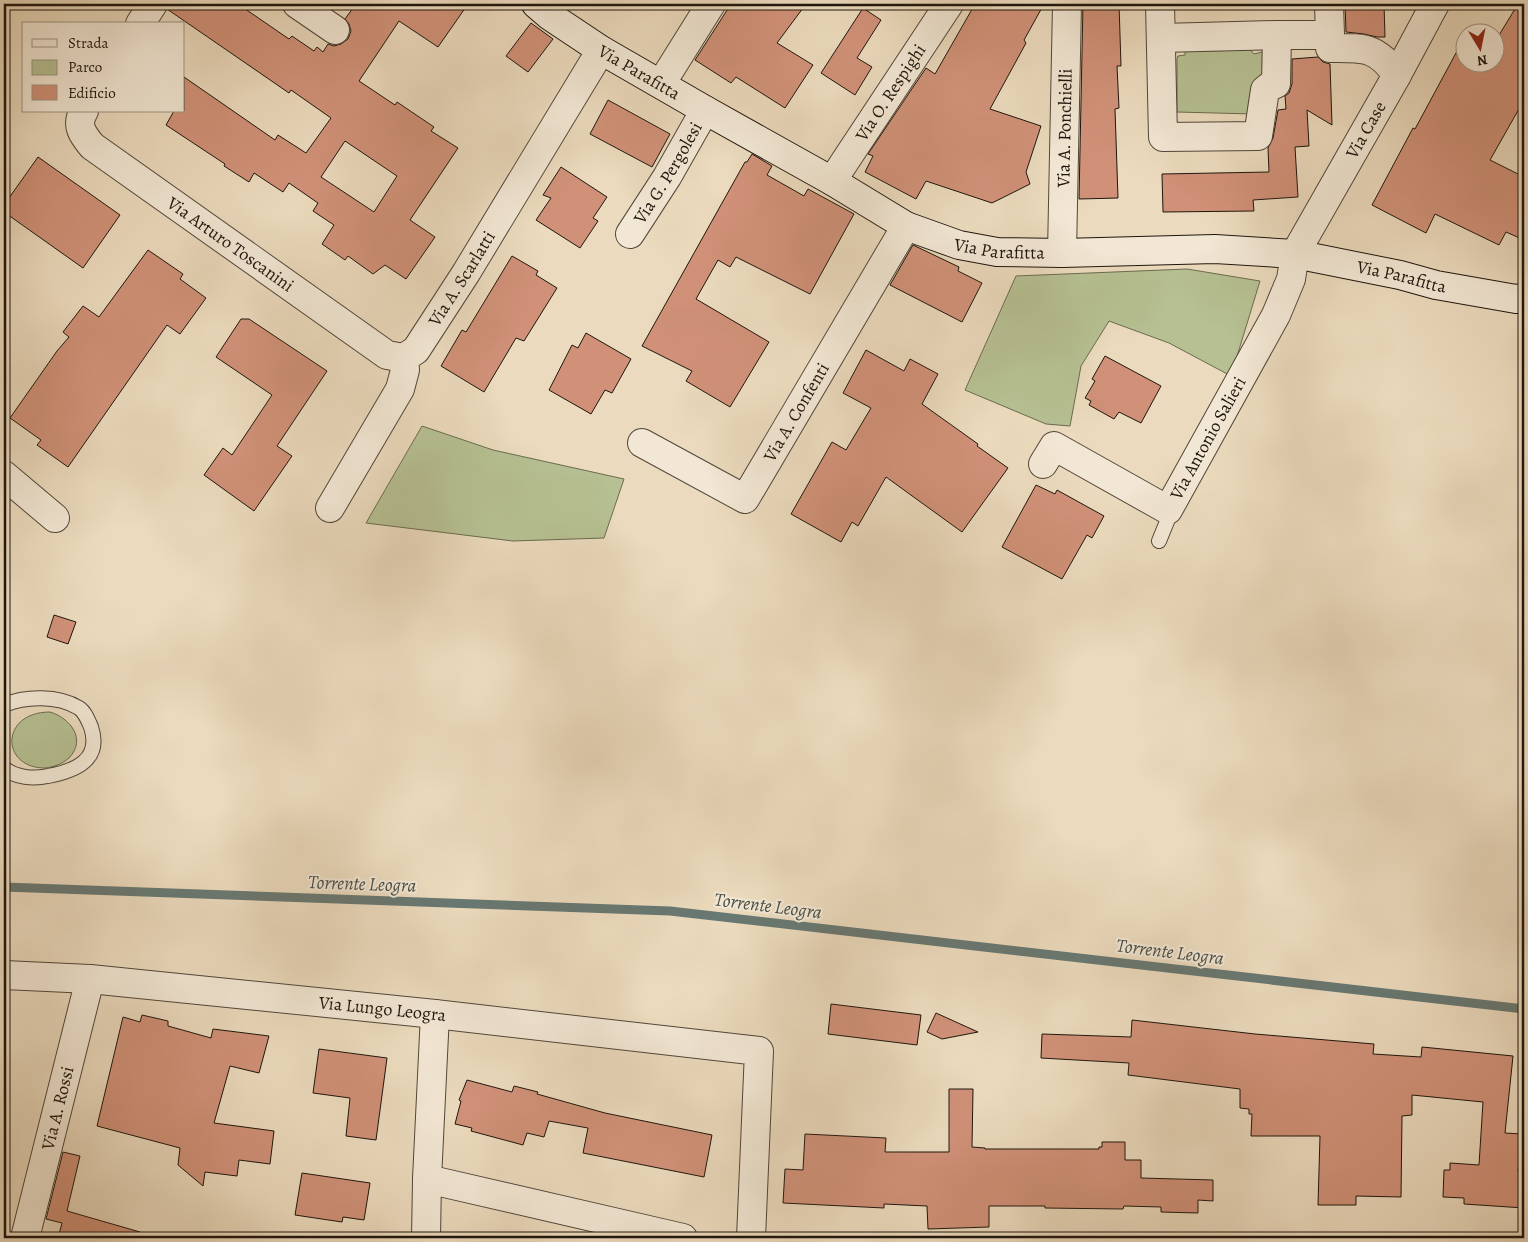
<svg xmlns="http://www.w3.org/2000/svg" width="1528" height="1242" font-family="Alegreya,serif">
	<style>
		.green { fill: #b6c092; stroke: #6a6b50 }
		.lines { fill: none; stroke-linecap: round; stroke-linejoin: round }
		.stream { stroke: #687872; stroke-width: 9 }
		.building { fill: #d09178; stroke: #1e160d; fill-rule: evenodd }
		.lane-casing { stroke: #514739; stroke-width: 16 }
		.street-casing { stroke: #514739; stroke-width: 30 }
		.secondary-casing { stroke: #1e160d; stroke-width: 30 }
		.lane { stroke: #f2e7d4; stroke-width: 14 }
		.street { stroke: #f2e7d4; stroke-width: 28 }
		.secondary { stroke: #f2e7d4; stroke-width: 28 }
		.labels { text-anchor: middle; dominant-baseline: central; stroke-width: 4; stroke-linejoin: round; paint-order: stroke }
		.street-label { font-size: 18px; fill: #1e160d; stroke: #f2e7d4 }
		.water-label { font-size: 19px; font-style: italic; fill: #494f48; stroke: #f2e7d4 }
	</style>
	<rect width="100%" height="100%" fill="#ebdabd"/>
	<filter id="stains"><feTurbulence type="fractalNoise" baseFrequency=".004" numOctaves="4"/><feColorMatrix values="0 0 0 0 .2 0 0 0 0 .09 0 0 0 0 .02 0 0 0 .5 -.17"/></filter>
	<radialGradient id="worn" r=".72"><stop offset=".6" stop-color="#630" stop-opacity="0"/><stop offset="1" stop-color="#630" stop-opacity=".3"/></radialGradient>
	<path class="green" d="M1185 42H1244L1254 54 1262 52 1270 53 1253 114 1177 112V59L1178 56 1185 55Z
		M1187 269 1260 281 1231 376 1169 343 1109 321 1081 366 1070 426 1046 424 965 390 1016 276Z
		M422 426 493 450 624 479 604 538 513 541 366 523Z
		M50 712C70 718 87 739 69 758 62 764 54 767 45 768 0 768 0 712 50 712Z"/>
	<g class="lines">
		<path class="stream" d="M4 887 670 911 1524 1009"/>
	</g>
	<path class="building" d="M168 4H238L289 39 292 36 314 51 317 47 323 52 328 44 334 46 341 44 348 39 351 31 349 24 345 19 356 4H468L438 47 399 21 359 81 395 105 397 102 434 127 431 131 458 148 410 220 435 237 406 279 385 265 373 274 348 256 345 260 322 244 334 225 313 211 318 203 289 183 283 192 254 173 249 182 224 166 225 164 166 125 174 111H184V77L275 140 278 135 306 153 331 118 291 90 289 93 167 9ZM345 141 397 176 374 212 321 177Z
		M731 4H806L777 43 813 65 785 108 736 77 731 83 695 60Z
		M975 4H1044L1024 40 1026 43 990 109 1041 126 1026 172 1030 184 992 203 926 181 916 199 865 172 873 156 868 154 926 68 935 74Z
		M1083 4H1119L1121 66H1117L1119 108 1115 109 1118 198 1079 199Z
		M1345 4H1384L1385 37H1377L1364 34 1346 32Z
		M1518 4H1524V100L1490 160 1524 177V240L1506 232 1499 245 1435 214 1426 233 1372 205 1413 128 1415 129 1463 40 1466 41V62H1496V40Z
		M863 8 881 20 857 58 872 67 855 95 821 73Z
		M531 23 553 39 528 72 506 56Z
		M1318 57 1323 62 1330 64 1332 125 1307 110 1309 146 1295 147 1298 197 1253 200 1254 211 1163 212 1162 174 1269 172 1268 148 1273 138 1278 110 1286 109 1285 96 1289 93 1292 84V59Z
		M608 100 670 134 652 167 590 134Z
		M752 154 772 166 767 175 804 196 808 189 854 214 810 294 736 257 730 267 718 260 696 299 769 342 730 407 686 381 692 371 642 346 745 162H747Z
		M38 157 120 215 83 268 4 212V205Z
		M561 167 607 197 593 218 598 221 580 248 536 220 551 198 543 195Z
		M913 245 959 267 958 271 982 283 962 322 890 285Z
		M148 250 183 274 180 279 206 298 180 334 167 325 68 467 37 445 41 440 10 418 57 351 69 337 63 332 83 306 99 317Z
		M512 256 538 271 536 275 557 288 524 341 516 338 484 392 441 366 462 330 466 332Z
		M241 319H249L327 371 277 446 292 456 254 511 204 475 223 448 232 455 272 395 216 357Z
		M586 333 631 359 612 393 605 390 591 414 549 390 572 345 578 348Z
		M866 350 904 371 910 359 938 374 922 404 978 444 977 446 1008 468 962 532 886 477 858 526 852 522 841 542 791 514 832 442 846 450 871 408 843 393Z
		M1105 356 1161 386 1141 423 1119 412 1114 419 1089 405 1091 401 1085 398 1095 381 1092 379Z
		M1036 485 1055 494 1057 490 1104 516 1092 538 1087 535 1062 579 1002 547Z
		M54 615 76 622 68 644 47 637Z
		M831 1004 921 1015 917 1045 828 1034Z
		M936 1013 978 1032 942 1039 927 1032Z
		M142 1015 168 1021V1026L211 1038 213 1029 269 1036 259 1073 230 1066 214 1123 274 1131 270 1164 239 1160 237 1176 205 1172 203 1186 178 1165 180 1148 97 1126 123 1017 140 1022Z
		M1132 1020 1255 1034 1374 1044 1373 1054 1421 1057 1422 1047 1513 1056 1505 1133 1521 1134 1518 1172H1524V1208L1464 1204V1198L1443 1197 1444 1170H1450V1163L1479 1165 1483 1102 1412 1095V1115L1402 1116 1401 1197 1356 1196V1205H1318L1320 1136H1251L1252 1114H1249V1109L1240 1108V1089L1128 1075 1129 1063 1041 1058 1042 1034 1131 1037Z
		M319 1049 387 1058 376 1140 346 1136 350 1098 313 1093Z
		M467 1080 512 1092 514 1086 538 1092 537 1094 605 1113 712 1135 704 1177 583 1153 588 1128 549 1121 544 1137 527 1133 523 1145 471 1131 472 1128 455 1124 461 1101 459 1100Z
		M949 1089H973L972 1147 985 1148V1149H1099V1147H1102V1142H1125V1160H1141V1178L1213 1180V1201L1198 1200V1213L1161 1212V1207L1124 1206 1123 1209 1045 1208V1206H989V1227L928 1229 927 1206 884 1204V1208L783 1203 785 1169 803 1170 805 1134 886 1138 885 1152H949Z
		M63 1152 80 1156 67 1211 140 1232 139 1238H58L62 1223 46 1219Z
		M302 1173 370 1183 364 1220 343 1217 342 1222 295 1215Z"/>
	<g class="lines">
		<defs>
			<path id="lane" d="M1159 541 1168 519V510
				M4 705C25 696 58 695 79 708 85 712 88 720 91 727 102 760 75 771 48 776 34 779 15 778 4 768"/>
			<g id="street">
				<path d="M297 4 335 30"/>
				<path d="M1160 4 1163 137 1258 136 1265 90 1270 86 1276 84 1277 35H1330V48C1364 48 1376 46 1397 75"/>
				<path d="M1329 4 1330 35"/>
				<path d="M140 24 153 4"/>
				<path d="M1161 38 1277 35"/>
				<path d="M661 84 711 4"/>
				<path id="s1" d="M84 111C75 125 83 135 92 146L387 355 404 358"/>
				<path id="s2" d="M832 181 949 4"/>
				<path id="s3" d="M630 234 667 177 705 110"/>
				<path id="s4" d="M1062 253 1067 4"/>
				<path id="s5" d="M642 443 745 499 906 226"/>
				<path id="s6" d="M1043 464 1054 446 1168 510 1276 315 1291 279 1295 254 1397 75 1435 4"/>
				<path d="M4 475 55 518"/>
				<path id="s7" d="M330 508 400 389 405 370 404 358 416 350 466 273 601 50"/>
				<path id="s8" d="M4 975 90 979 435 1014 759 1051 751 1238"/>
				<path d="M427 1179 683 1238"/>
				<path id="s9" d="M25 1238 90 979"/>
				<path d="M426 1238 427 1179 435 1014"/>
			</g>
			<g id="secondary">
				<path id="s10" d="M536 4 550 16 601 50 705 110 832 181 906 226 959 245 997 252 1062 253 1215 249 1295 254 1400 275 1436 285 1516 299 1524 298"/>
			</g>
		</defs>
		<use href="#lane" class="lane-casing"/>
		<use href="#street" class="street-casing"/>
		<use href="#secondary" class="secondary-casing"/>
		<use href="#lane" class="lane"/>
		<use href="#street" class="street"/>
		<use href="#secondary" class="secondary"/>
	</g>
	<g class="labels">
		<g class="street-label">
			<text stroke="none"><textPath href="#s10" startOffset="124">Via Parafitta</textPath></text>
			<text stroke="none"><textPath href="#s2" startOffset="106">Via O. Respighi</textPath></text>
			<text stroke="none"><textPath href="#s4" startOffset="125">Via A. Ponchielli</textPath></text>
			<text stroke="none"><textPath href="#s6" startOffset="582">Via Case</textPath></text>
			<text stroke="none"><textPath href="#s3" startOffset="72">Via G. Pergolesi</textPath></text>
			<text stroke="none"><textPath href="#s1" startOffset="209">Via Arturo Toscanini</textPath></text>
			<text stroke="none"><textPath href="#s10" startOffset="529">Via Parafitta</textPath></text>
			<text stroke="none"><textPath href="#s10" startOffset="934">Via Parafitta</textPath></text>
			<text stroke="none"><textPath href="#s7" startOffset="269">Via A. Scarlatti</textPath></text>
			<text stroke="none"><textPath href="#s5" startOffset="218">Via A. Confenti</textPath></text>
			<text stroke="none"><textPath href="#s6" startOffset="234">Via Antonio Salieri</textPath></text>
			<text stroke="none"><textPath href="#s8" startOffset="380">Via Lungo Leogra</textPath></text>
			<text stroke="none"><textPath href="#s9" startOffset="134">Via A. Rossi</textPath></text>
		</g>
		<g class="water-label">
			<text transform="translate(362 884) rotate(2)">Torrente Leogra</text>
			<text transform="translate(768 906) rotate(7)">Torrente Leogra</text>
			<text transform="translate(1170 952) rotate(7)">Torrente Leogra</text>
		</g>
	</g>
	<rect width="1528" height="1242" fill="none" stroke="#ebdabd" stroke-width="20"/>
	<rect x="5" y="5" width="1518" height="1232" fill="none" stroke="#1e160d" stroke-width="2.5"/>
	<rect x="10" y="10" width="1508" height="1222" fill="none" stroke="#1e160d"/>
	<rect x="22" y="22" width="162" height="90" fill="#f2e7d4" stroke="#9d9384"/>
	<rect x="32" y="39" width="25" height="8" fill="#f2e7d4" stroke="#9d9384"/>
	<text x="68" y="48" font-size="15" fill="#1e160d">Strada</text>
	<rect x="32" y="60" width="25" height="15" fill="#b6c092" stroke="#9d9384"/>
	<text x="68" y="72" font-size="15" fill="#1e160d">Parco</text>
	<rect x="32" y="85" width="25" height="15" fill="#d09178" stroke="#9d9384"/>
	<text x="68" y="98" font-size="15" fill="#1e160d">Edificio</text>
	<g transform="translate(1480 48) rotate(170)"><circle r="24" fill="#f2e7d4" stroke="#9d9384"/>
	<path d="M0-4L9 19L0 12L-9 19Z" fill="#8f2418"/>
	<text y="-8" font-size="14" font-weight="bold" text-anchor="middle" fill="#1e160d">N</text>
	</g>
	<rect width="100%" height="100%" filter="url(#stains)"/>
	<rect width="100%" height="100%" fill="url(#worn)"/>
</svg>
